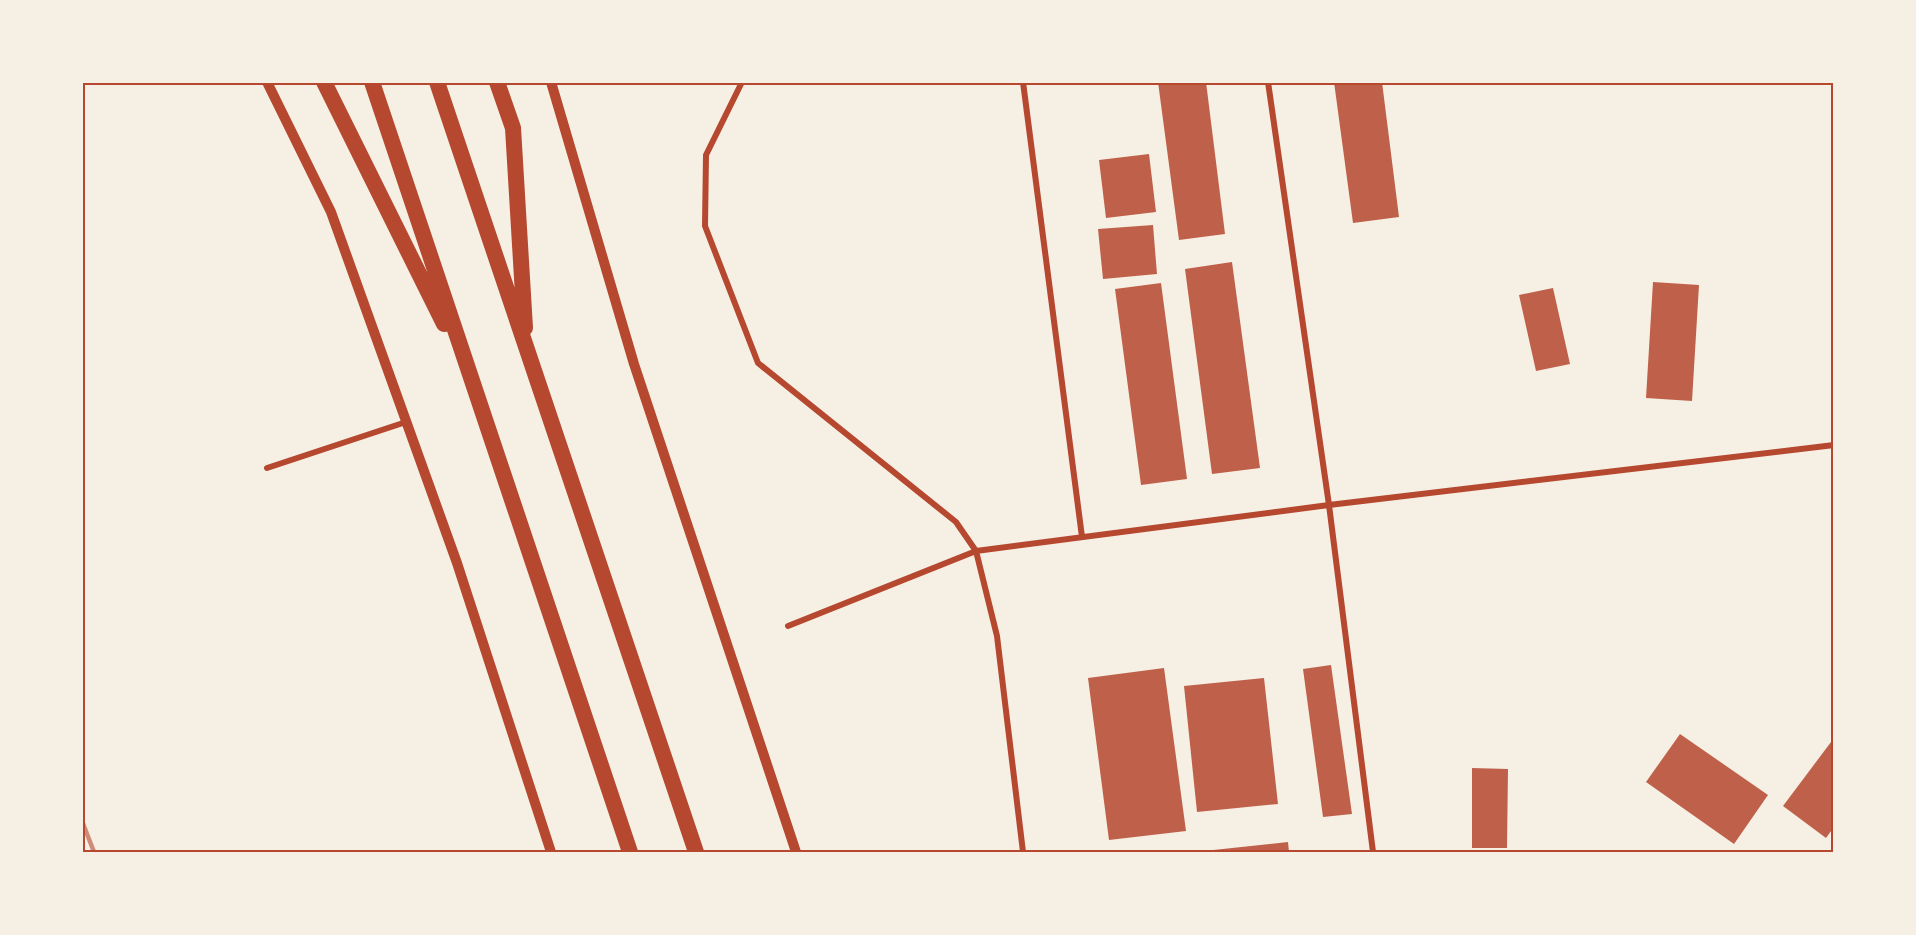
<svg xmlns="http://www.w3.org/2000/svg" width="1916" height="935" font-family="'Sofia Sans Condensed',sans-serif">
	<style>
		.building { fill: #bf614a }
		.lines { fill: none; stroke-linecap: round; stroke-linejoin: round }
		.minor { stroke: #b5482f; stroke-width: 6 }
		.tertiary { stroke: #b5482f; stroke-width: 10 }
		.trunk { stroke: #b5482f; stroke-width: 16 }
		.rail { stroke: #cf8b77; stroke-width: 4.5 }
		.neatline { fill: none; stroke: #b5482f; stroke-width: 2 }
	</style>
	<rect width="100%" height="100%" fill="#f6efe4"/>
	<path class="building" d="M1158 82H1206L1225 234 1179 240Z
		M1334 82H1382L1399 217 1353 223Z
		M1149 154 1156 212 1106 218 1099 160Z
		M1153 225 1157 274 1103 279 1098 229Z
		M1232 262 1260 468 1212 474 1185 269Z
		M1653 282 1699 285 1692 401 1646 398Z
		M1161 283 1187 479 1141 485 1115 289Z
		M1553 288 1570 364 1536 371 1519 295Z
		M1331 665 1352 814 1323 817 1303 669Z
		M1164 668 1186 831 1109 840 1088 678Z
		M1264 678 1278 804 1197 812 1184 686Z
		M1680 734 1768 795 1734 844 1646 782Z
		M1834 738V827L1826 838 1783 806Z
		M1472 768 1508 769 1507 848H1472Z
		M1288 842 1289 852H1204V851Z"/>
	<g class="lines">
		<path class="minor" d="M742 82 706 155 705 226 758 363 956 522 976 551 997 636 1023 852
			M1023 82 1082 537
			M1268 82 1329 505 1373 852
			M267 468 406 422
			M788 626 976 551 1329 505 1834 445"/>
		<path class="tertiary" d="M267 82 331 212 457 563 551 852
			M551 82 634 364 796 852"/>
		<path class="trunk" d="M324 82 444 324
			M372 82 630 852
			M437 82 696 852
			M497 82 513 128 525 328"/>
		<path class="rail" d="M82 821 94 852"/>
	</g>
	<rect width="1916" height="935" fill="none" stroke="#f6efe4" stroke-width="168"/>
	<rect x="84" y="84" width="1748" height="767" class="neatline"/>
</svg>
